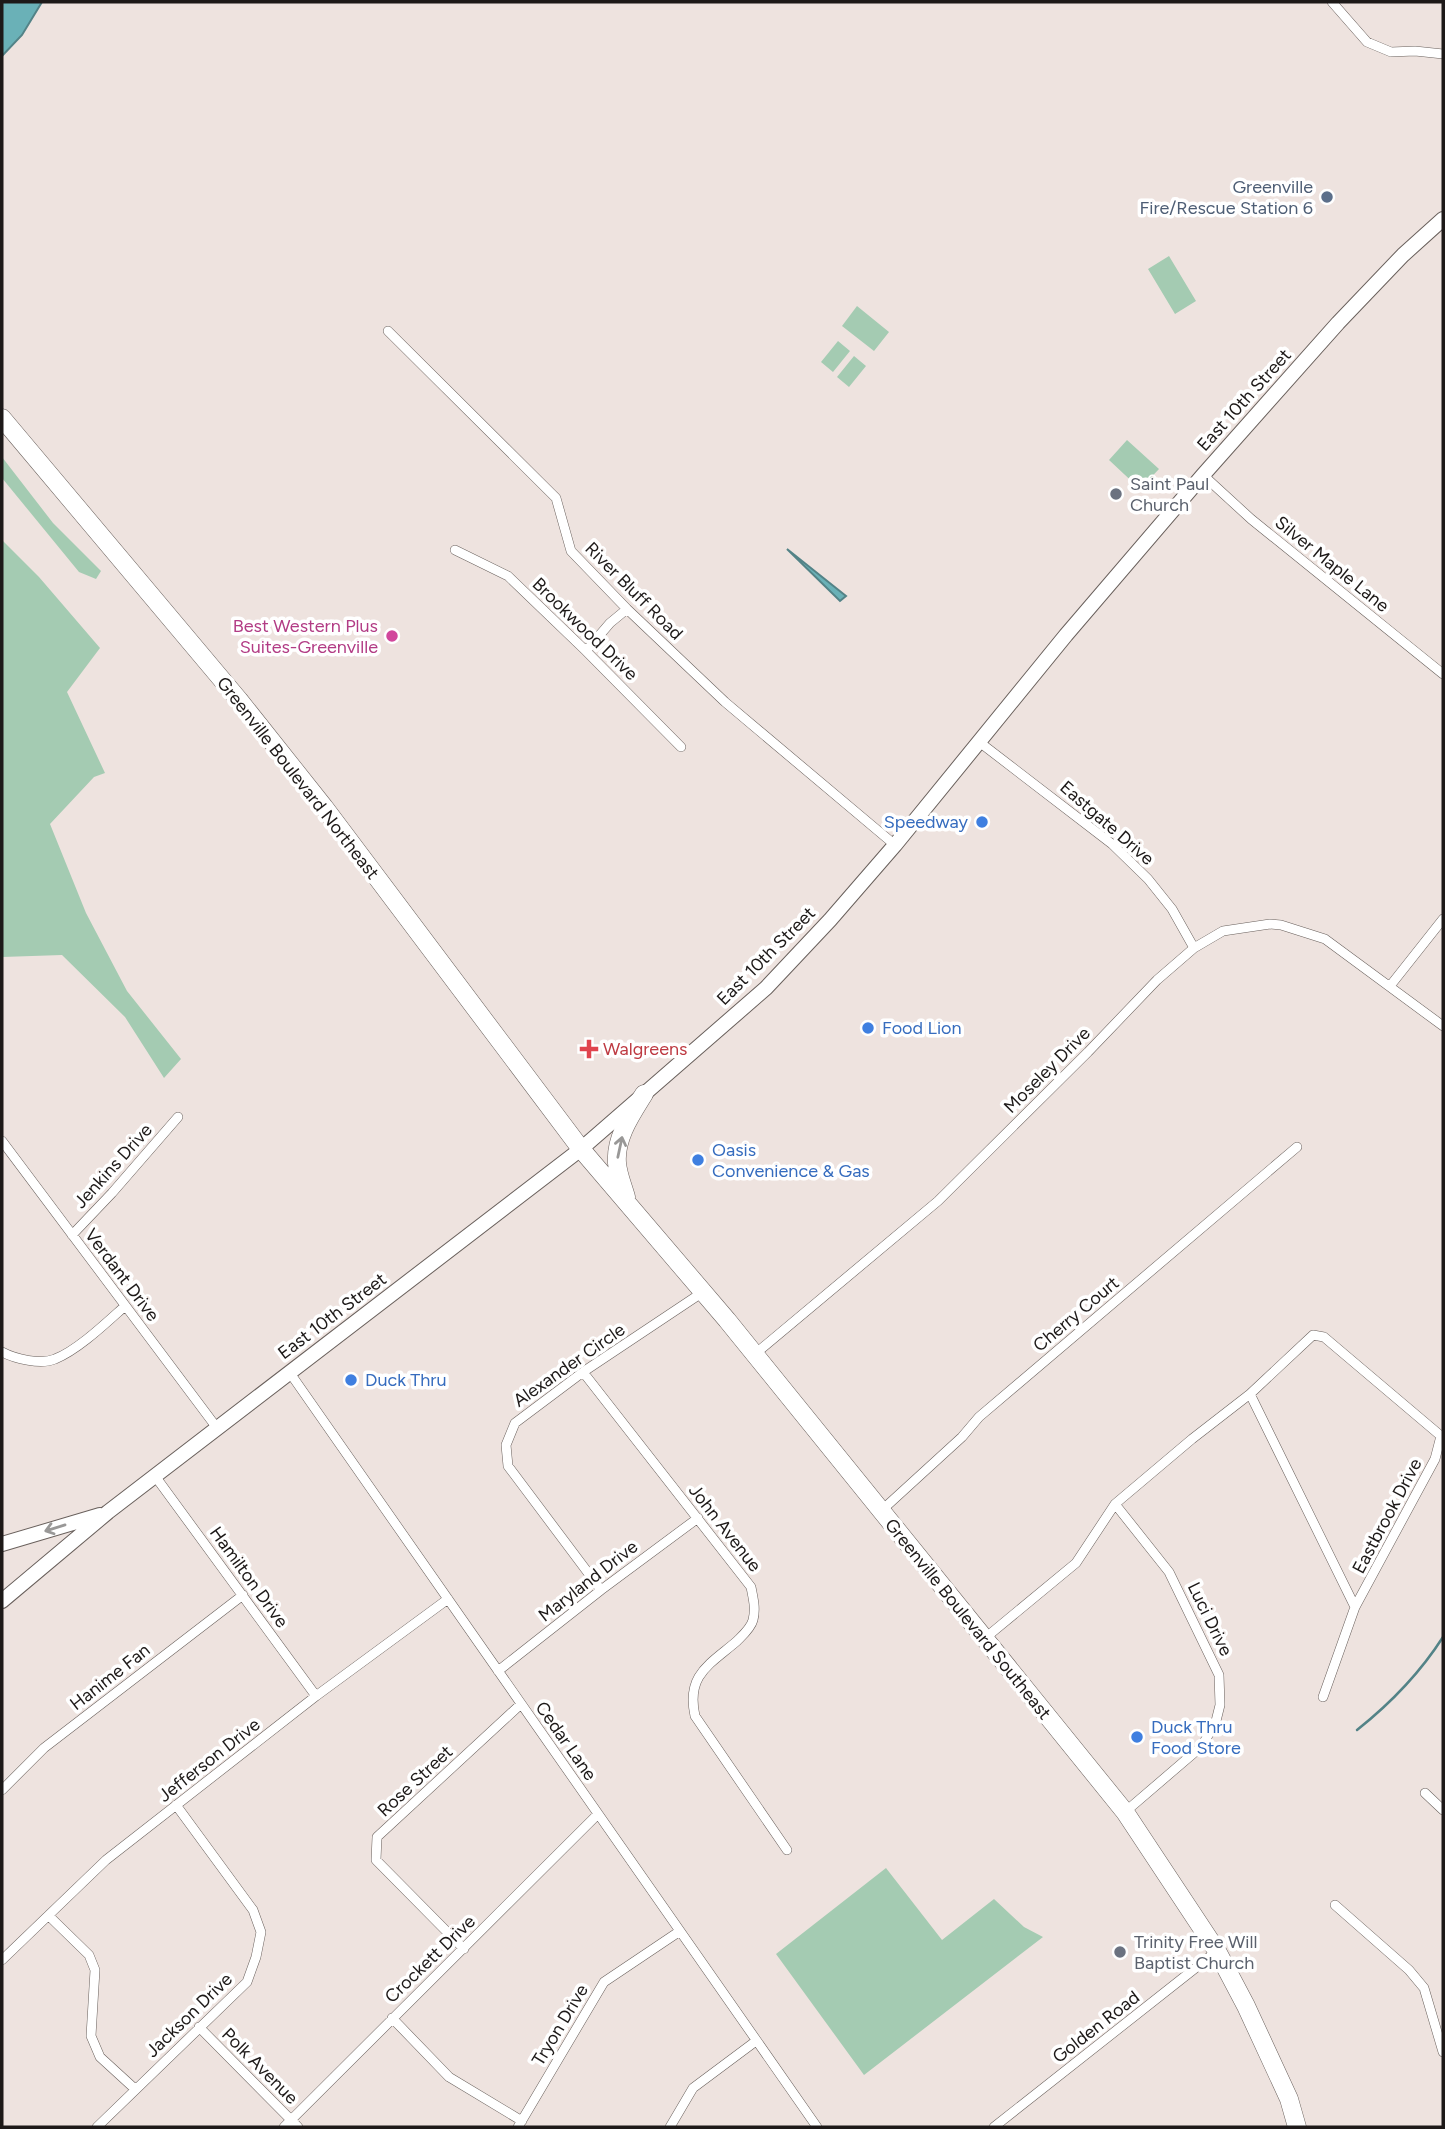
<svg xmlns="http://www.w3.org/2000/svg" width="1445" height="2129" font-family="Figtree,sans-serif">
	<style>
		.green { fill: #a4cbb2 }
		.water { fill: #6ab1b7; stroke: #538387; stroke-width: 2 }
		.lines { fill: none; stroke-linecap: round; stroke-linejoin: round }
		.stream { stroke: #538387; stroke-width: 2.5 }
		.street-casing { stroke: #69605c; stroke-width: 10 }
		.primary-casing { stroke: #69605c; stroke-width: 16 }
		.highway-casing { stroke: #69605c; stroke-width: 19 }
		.street { stroke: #fff; stroke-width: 9 }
		.primary { stroke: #fff; stroke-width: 14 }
		.highway { stroke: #fff; stroke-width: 18 }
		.oneway { stroke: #999897 }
		.service-dot { fill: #5c6f8a; stroke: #fff; stroke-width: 2.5 }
		.worship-dot { fill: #6b7280; stroke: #fff; stroke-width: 2.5 }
		.hotel-dot { fill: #d1479c; stroke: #fff; stroke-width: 2.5 }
		.shop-dot { fill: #3f7fe0; stroke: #fff; stroke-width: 2.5 }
		.health-dot { fill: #e0444e; stroke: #fff; stroke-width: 2.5 }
		.labels { text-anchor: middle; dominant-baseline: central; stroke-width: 7; stroke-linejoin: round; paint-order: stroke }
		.service-label { font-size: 18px; fill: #4e5e75; stroke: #fff; text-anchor: end }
		.street-label { font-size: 18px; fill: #1d1918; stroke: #fff }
		.worship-label { font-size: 18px; fill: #5b616d; stroke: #fff; text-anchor: start }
		.hotel-label { font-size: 18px; fill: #b23c85; stroke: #fff; text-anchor: end }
		.shop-label { font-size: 18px; fill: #366cbe; stroke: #fff; text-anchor: start }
		.health-label { font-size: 18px; fill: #be3a42; stroke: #fff; text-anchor: start }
	</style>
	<rect width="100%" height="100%" fill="#eee3df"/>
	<path class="green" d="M1169 256 1196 301 1175 314 1148 269Z
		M857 306 889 332 874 351 842 326Z
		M838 341 850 351 833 372 821 362Z
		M854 356 866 366 849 387 837 377Z
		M1127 440 1159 469 1140 489 1109 460Z
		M2 457 53 523 101 571 96 579 79 572 2 478Z
		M2 540 39 577 100 648 67 692 105 773 94 777 50 824 86 913 127 991 181 1059 164 1078 125 1017 62 955 2 957Z
		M886 1868 942 1940 994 1899 1024 1927 1043 1937 864 2075 776 1954Z"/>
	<path class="water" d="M2 2H42L22 35 2 56Z
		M787 549 846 596 840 601Z"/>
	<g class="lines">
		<path class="stream" d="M1357 1730C1391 1703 1420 1673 1443 1637"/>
		<defs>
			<path id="street" d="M1332 2 1367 42 1391 52 1415 51 1443 54
				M388 331 556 498 571 551 627 609 725 702 895 845
				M1203 475 1251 519 1443 674
				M455 550 508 576 586 651 681 747
				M586 651 610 623 627 609
				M978 741 1112 844 1148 879 1172 909 1194 948
				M1390 986 1443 919
				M2 1141 217 1428
				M72 1235 112 1193 178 1117
				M2 1352C15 1359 41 1365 55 1359 78 1350 107 1322 125 1306
				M755 1354 938 1201 1088 1052 1157 980 1194 948 1223 931 1270 924 1281 925 1325 939 1443 1026
				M583 1372 751 1587C753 1598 756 1608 753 1620 751 1628 743 1635 737 1641 709 1665 686 1675 695 1716L787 1850
				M290 1373 817 2127
				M155 1476 316 1696
				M1115 1504 1169 1572 1219 1675 1220 1705 1216 1721 1202 1746 1125 1812
				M881 1511 962 1437 979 1417 1297 1147
				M601 1590 508 1466 506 1445 515 1423 583 1372 703 1292
				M984 1639 1076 1563 1115 1504 1192 1439 1250 1394
				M498 1671 601 1590 698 1518
				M1323 1697 1355 1607 1250 1394 1313 1335 1324 1337 1441 1436 1435 1459 1355 1607
				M2 1790 44 1748 243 1595
				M1425 1793 1443 1810
				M1335 1905 1409 1970 1424 1988 1443 2052
				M49 1916 89 1955 95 1970 91 2036 100 2057 135 2089
				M464 1949 376 1860 377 1837 521 1704
				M2 1960 106 1860 316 1696 448 1599
				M392 2018 449 2077 522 2121
				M199 2027 298 2127
				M97 2127 247 1982 256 1957 261 1932 253 1910 176 1805
				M284 2127 598 1814
				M518 2127 604 1982 680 1931
				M670 2127 693 2088 756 2041
				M994 2127 1217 1951"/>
			<path id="primary" d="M2 1544 100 1515
				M2 1601 108 1512 581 1149 766 988 830 920 895 845 1066 635 1203 475 1338 323 1403 255 1443 219"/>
			<path id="highway" d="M2 418 239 700 324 807 581 1149 727 1320 1125 1812 1217 1951 1246 2006 1289 2099 1297 2127
				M626 1197C623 1186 618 1175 617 1163 615 1138 631 1115 644 1094"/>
		</defs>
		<use href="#street" class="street-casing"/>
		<use href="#primary" class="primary-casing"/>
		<use href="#highway" class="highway-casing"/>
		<use href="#street" class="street"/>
		<use href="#primary" class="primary"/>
		<use href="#highway" class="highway"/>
	</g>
	<defs><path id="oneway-shaft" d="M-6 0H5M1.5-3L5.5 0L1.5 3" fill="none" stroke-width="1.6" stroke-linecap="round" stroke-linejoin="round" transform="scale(1.75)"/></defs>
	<g class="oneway">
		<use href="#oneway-shaft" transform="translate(620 1147) rotate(-78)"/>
		<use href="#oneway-shaft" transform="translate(55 1528) rotate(163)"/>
	</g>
	<circle class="service-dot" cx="1327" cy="197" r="7"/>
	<g class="worship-dot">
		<circle cx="1116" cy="494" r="7"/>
		<circle cx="1120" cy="1952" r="7"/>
	</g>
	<circle class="hotel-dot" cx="392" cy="636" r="7"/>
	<g class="shop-dot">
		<circle cx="982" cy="822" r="7"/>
		<circle cx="868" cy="1028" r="7"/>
		<circle cx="698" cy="1160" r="7"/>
		<circle cx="351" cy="1380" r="7"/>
		<circle cx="1137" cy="1737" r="7"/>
	</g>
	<path class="health-dot" d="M585.5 1038.5h7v7h7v7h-7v7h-7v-7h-7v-7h7z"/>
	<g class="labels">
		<g class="service-label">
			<text x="1313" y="187">Greenville<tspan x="1313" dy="21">Fire/Rescue Station 6</tspan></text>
		</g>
		<g class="street-label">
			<text transform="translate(1244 400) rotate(-48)">East 10th Street</text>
			<text transform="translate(1332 564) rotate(39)">Silver Maple Lane</text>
			<text transform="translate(634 591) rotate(45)">River Bluff Road</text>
			<text transform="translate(585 629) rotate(44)">Brookwood Drive</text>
			<text transform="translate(298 778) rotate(52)">Greenville Boulevard Northeast</text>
			<text transform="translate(1107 823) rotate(41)">Eastgate Drive</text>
			<text transform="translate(766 956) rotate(-45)">East 10th Street</text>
			<text transform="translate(1047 1070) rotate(-45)">Moseley Drive</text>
			<text transform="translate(113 1166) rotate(-48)">Jenkins Drive</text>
			<text transform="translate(122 1275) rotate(53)">Verdant Drive</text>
			<text transform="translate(1076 1314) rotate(-40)">Cherry Court</text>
			<text transform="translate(332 1316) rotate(-37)">East 10th Street</text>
			<text transform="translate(569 1365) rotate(-35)">Alexander Circle</text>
			<text transform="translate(1387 1516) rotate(-62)">Eastbrook Drive</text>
			<text transform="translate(725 1528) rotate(52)">John Avenue</text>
			<text transform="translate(249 1577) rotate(54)">Hamilton Drive</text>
			<text transform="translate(588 1581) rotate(-38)">Maryland Drive</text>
			<text transform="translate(968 1619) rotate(51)">Greenville Boulevard Southeast</text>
			<text transform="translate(1210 1619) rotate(64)">Luci Drive</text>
			<text transform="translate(110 1677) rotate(-38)">Hanime Fan</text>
			<text transform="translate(566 1741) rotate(55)">Cedar Lane</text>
			<text transform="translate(209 1760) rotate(-38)">Jefferson Drive</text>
			<text transform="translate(415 1781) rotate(-43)">Rose Street</text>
			<text transform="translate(430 1959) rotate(-44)">Crockett Drive</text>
			<text transform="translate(189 2015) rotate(-44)">Jackson Drive</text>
			<text transform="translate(560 2025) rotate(-59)">Tryon Drive</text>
			<text transform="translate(1096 2027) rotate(-38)">Golden Road</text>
			<text transform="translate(260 2066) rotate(45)">Polk Avenue</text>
		</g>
		<g class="worship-label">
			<text x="1130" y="484">Saint Paul<tspan x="1130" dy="21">Church</tspan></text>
			<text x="1134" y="1942">Trinity Free Will<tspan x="1134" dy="21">Baptist Church</tspan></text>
		</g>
		<g class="hotel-label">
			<text x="378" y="626">Best Western Plus<tspan x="378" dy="21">Suites-Greenville</tspan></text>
		</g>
		<g class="shop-label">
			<text x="968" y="822" text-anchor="end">Speedway</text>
			<text x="882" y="1028">Food Lion</text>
			<text x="712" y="1150">Oasis<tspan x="712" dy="21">Convenience &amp; Gas</tspan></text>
			<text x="365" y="1380">Duck Thru</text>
			<text x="1151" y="1727">Duck Thru<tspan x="1151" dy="21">Food Store</tspan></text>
		</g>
		<g class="health-label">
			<text x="603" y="1049">Walgreens</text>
		</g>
	</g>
	<rect width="1445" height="2129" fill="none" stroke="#1d1918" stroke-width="7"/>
</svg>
